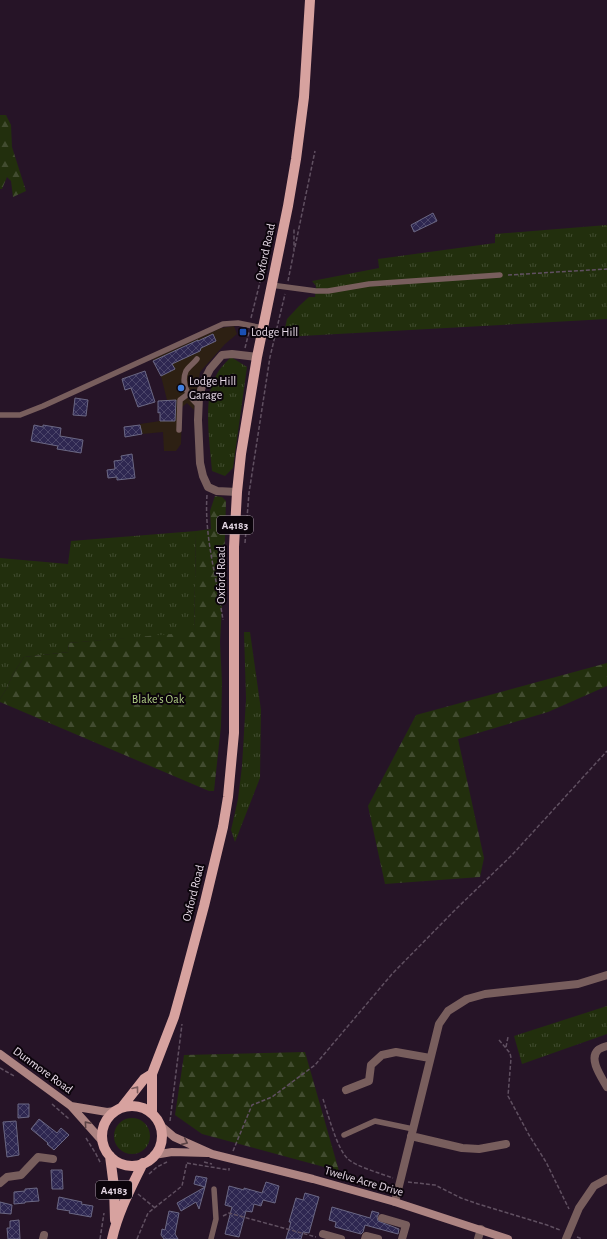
<svg xmlns="http://www.w3.org/2000/svg" width="607" height="1239" font-family="'Alegreya Sans',sans-serif">
	<style>
		.commercial { fill: #2d2013 }
		.grass { fill: url(#grass-tufts) }
		.forest { fill: url(#forest-firs) }
		.building { fill: url(#building-cross-hatch); stroke: #6b6884 }
		.lines { fill: none; stroke-linecap: round; stroke-linejoin: round }
		.path { stroke: #605061; stroke-width: 1.5; stroke-dasharray: 4 2; stroke-linecap: butt }
		.lane { stroke: #785e5d; stroke-width: 5.5 }
		.street { stroke: #785e5d; stroke-width: 8 }
		.secondary { stroke: #ad8482; stroke-width: 8 }
		.primary { stroke: #d7a29f; stroke-width: 10 }
		.oneway { stroke: #7b5b5c }
		.oneway2 { stroke: #5c4446 }
		.transit-dot { fill: #1a4fb4; stroke: #0b040b; stroke-width: 1.5 }
		.shop-dot { fill: #3f7fe0; stroke: #0b040b; stroke-width: 1.5 }
		.labels { text-anchor: middle; dominant-baseline: central; stroke-width: 4; stroke-linejoin: round; paint-order: stroke }
		.shield { fill: #0b040b; stroke: #a498a4; stroke-width: 1 }
		.shield-label { font-size: 11px; font-weight: bold; fill: #e5d8e5 }
		.street-label { font-size: 12px; fill: #e5d8e5; stroke: #0b040b }
		.poi-label { font-size: 12px; fill: #e5d8e5; stroke: #0b040b; text-anchor: start }
		.park-label { font-size: 12px; fill: #b1d085; stroke: #0b040b }
	</style>
	<defs>
		<pattern id="grass-tufts" width="24" height="20" patternUnits="userSpaceOnUse"><rect width="24" height="20" fill="#222f0d"/><path d="M3 7l-1-3M5 7V3M7 7l1-3M15 17l-1-3M17 17v-4M19 17l1-3" fill="none" stroke="#424c30"/></pattern>
		<pattern id="forest-firs" width="22" height="20" patternUnits="userSpaceOnUse"><rect width="22" height="20" fill="#222f0d"/><path d="M5 1l3.5 6h-7zM16 11l3.5 6h-7z" fill="#424c30"/></pattern>
		<pattern id="building-cross-hatch" width="8" height="8" patternUnits="userSpaceOnUse"><rect width="8" height="8" fill="#2e2751"/><path d="M0 0l8 8M0 8l8-8" fill="none" stroke="#4c466a"/></pattern>
	</defs>
	<rect width="100%" height="100%" fill="#261427"/>
	<path class="commercial" d="M234 326 237 334 225 344 200 372 194 410 187 403 182 407 181 444 176 451H164L163 432 142 434 140 424 160 421V413H158V401L167 400 161 376 153 359 221 328Z"/>
	<path class="grass" d="M607 225V319L283 337 287 319 299 306 309 297H315L316 286 312 281 379 268 378 259 495 243V234Z
		M231 357 247 367 233 468 225 476 212 471C210 444 202 397 217 374 220 368 226 362 231 357Z
		M196 531 194 633 68 643 69 652 24 657 13 674 7 688 0 699V558L68 564 71 541Z
		M244 632H250L261 710 260 778 235 842 231 830 238 799 242 766 246 699Z
		M607 1006V1034L522 1064 514 1036Z
		M114 1136a18 18 0 1 1 36 0a18 18 0 1 1-36 0Z"/>
	<path class="forest" d="M0 115H6L11 125 12 147 26 191 13 197 11 181 7 177 2 189H0Z
		M215 496 222 497 226 501 224 571 220 642 222 683 221 726 214 791H209L0 702V699L7 688 13 674 24 657 69 652 68 643 194 632 196 531 211 529 210 511Z
		M607 663V686L548 712 458 739 484 858 480 877 385 884 368 806 416 715Z
		M305 1052 339 1171 202 1134 175 1115 184 1055Z"/>
	<path class="building" d="M433 213 437 221 414 232 411 225Z
		M213 334 216 341 201 348 200 351 172 364 175 369 161 376 153 361 198 340V341Z
		M145 371 155 402 138 407 131 388 125 390 122 379Z
		M75 398 88 400 86 416 73 415Z
		M176 400 175 421H160V412L158 413V401Z
		M34 425 43 427V425L61 428 60 436 83 440 81 453 57 449 58 446 31 441Z
		M140 425 142 434 125 437 124 427Z
		M132 454 135 478 117 480V477L108 478 107 470 115 469 114 461 122 460 121 456Z
		M18 1104H29V1117L18 1118Z
		M39 1119 57 1133 61 1128 69 1135 54 1150 47 1144 48 1143 31 1129Z
		M16 1121 19 1155 7 1157 3 1122Z
		M51 1170H62L63 1189H52Z
		M196 1176 207 1178 205 1187 194 1184Z
		M266 1182 279 1186 275 1203 263 1200 261 1206 254 1204 252 1212 246 1211 239 1237 225 1234 232 1207 225 1205 229 1186 244 1190V1188L262 1193Z
		M205 1187 199 1209 196 1202 181 1211 177 1203Z
		M37 1188 39 1201 25 1202V1203L14 1204V1192L25 1191V1189Z
		M305 1193 319 1197 309 1233 303 1232 301 1239H286L291 1222H289L296 1198 303 1200Z
		M59 1197 82 1202 81 1204 93 1206 91 1217 69 1213 70 1211 57 1209Z
		M0 1202 12 1205 11 1214 0 1213Z
		M332 1207 370 1218 372 1211 379 1213 377 1217 378 1221 399 1229 398 1234 365 1225 363 1232 361 1234 335 1227 336 1222 329 1220Z
		M169 1211 179 1213 175 1234 178 1239H164L161 1235 162 1229 165 1230Z
		M19 1220 20 1239H8L7 1228H10V1221Z"/>
	<g class="lines">
		<path class="path" d="M295 247 315 151
			M508 275 607 269
			M288 281 294 251V229
			M251 318 260 282 264 272
			M245 348 249 332
			M207 495C204 537 217 579 223 620
			M245 543 249 493 270 357 285 294
			M499 1040 510 1053 511 1058 508 1096 529 1135 546 1162 569 1209
			M506 1047 508 1037
			M0 1068 14 1076
			M323 1099C328 1114 337 1149 348 1159 355 1166 382 1174 393 1178
			M52 1104 69 1119
			M170 1121 182 1024
			M86 1138 96 1154 101 1164
			M233 1151 252 1105 272 1097 315 1065 392 974 456 909 512 855 607 751
			M204 1162 212 1164
			M187 1163 229 1170V1168
			M149 1174 157 1167 167 1162
			M408 1182 435 1185 461 1198 478 1204 547 1225 560 1230
			M138 1194 155 1208
			M223 1216 229 1213 316 1237
			M577 1237 582 1239
			M100 1239 104 1213
			M137 1239 148 1213 182 1186 187 1162"/>
		<path class="lane" d="M271 285 316 291H328L369 284 500 275
			M197 359C194 363 188 367 186 371 180 385 189 397 199 406
			M0 415H20L43 406 223 324 238 323 263 328
			M179 430 180 400 188 394
			M344 1135 375 1121 413 1129
			M211 1239 216 1219 214 1189"/>
		<path class="street" d="M237 492 217 491 208 487 203 476 200 463 198 420 199 397 203 383 210 369 222 355 232 354 257 357
			M607 1046C604 1047 600 1048 598 1050 588 1059 602 1078 607 1087
			M346 1090 369 1081 371 1065 382 1055 396 1052 430 1058
			M411 1136 462 1148 479 1149 506 1144
			M0 1183 7 1177 21 1175 38 1157 53 1159
			M395 1202 439 1024 448 1011 467 999 485 994 578 984 607 975
			M382 1218 406 1225 402 1239
			M323 1234 341 1239
			M43 1239 44 1235
			M365 1239 366 1236 378 1239
			M478 1239 481 1229
			M566 1239 579 1208 594 1186 607 1179"/>
		<path class="secondary" d="M0 1054 71 1106 103 1142
			M71 1106 107 1112 115 1111
			M160 1125 174 1137 212 1154 313 1179 395 1202 508 1239
			M154 1155 172 1152 207 1153"/>
		<path class="primary" d="M102 1136a30 30 0 1 1 60 0a30 30 0 1 1-60 0Z
			M122 1107 144 1079 152 1074
			M152 1113V1074L174 1017 184 981 204 906 223 827 228 797 234 733V547L237 492 241 454 257 357 288 206 296 159 304 97 310 0
			M110 1156 114 1187 115 1220
			M112 1239C118 1212 131 1188 143 1163"/>
	</g>
	<defs><path id="oneway-chevron" d="M-2-3.5L2.5 0L-2 3.5" fill="none" stroke-width="1.6" stroke-linecap="round" stroke-linejoin="round"/></defs>
	<use class="oneway" href="#oneway-chevron" transform="translate(136 1089) rotate(-52)"/>
	<g class="oneway2">
		<use href="#oneway-chevron" transform="translate(87 1124) rotate(-131)"/>
		<use href="#oneway-chevron" transform="translate(185 1142) rotate(24)"/>
	</g>
	<rect class="transit-dot" x="239" y="328" width="8" height="8" rx="2"/>
	<circle class="shop-dot" cx="181" cy="388" r="4"/>
	<g class="labels">
		<g class="shield">
			<rect x="217" y="516" width="36" height="18" rx="3"/>
			<rect x="96" y="1181" width="36" height="18" rx="3"/>
		</g>
		<g class="shield-label">
			<text x="235" y="525">A4183</text>
			<text x="114" y="1190">A4183</text>
		</g>
		<g class="street-label">
			<text transform="translate(265 252) rotate(-78)">Oxford Road</text>
			<text transform="translate(221 575) rotate(-90)">Oxford Road</text>
			<text transform="translate(193 893) rotate(-76)">Oxford Road</text>
			<text transform="translate(43 1070) rotate(36)">Dunmore Road</text>
			<text transform="translate(364 1181) rotate(16)">Twelve Acre Drive</text>
		</g>
		<g class="poi-label">
			<text x="251" y="332">Lodge Hill</text>
			<text x="189" y="381">Lodge Hill<tspan x="189" dy="14">Garage</tspan></text>
		</g>
		<g class="park-label">
			<text x="158" y="699">Blake's Oak</text>
		</g>
	</g>
</svg>
